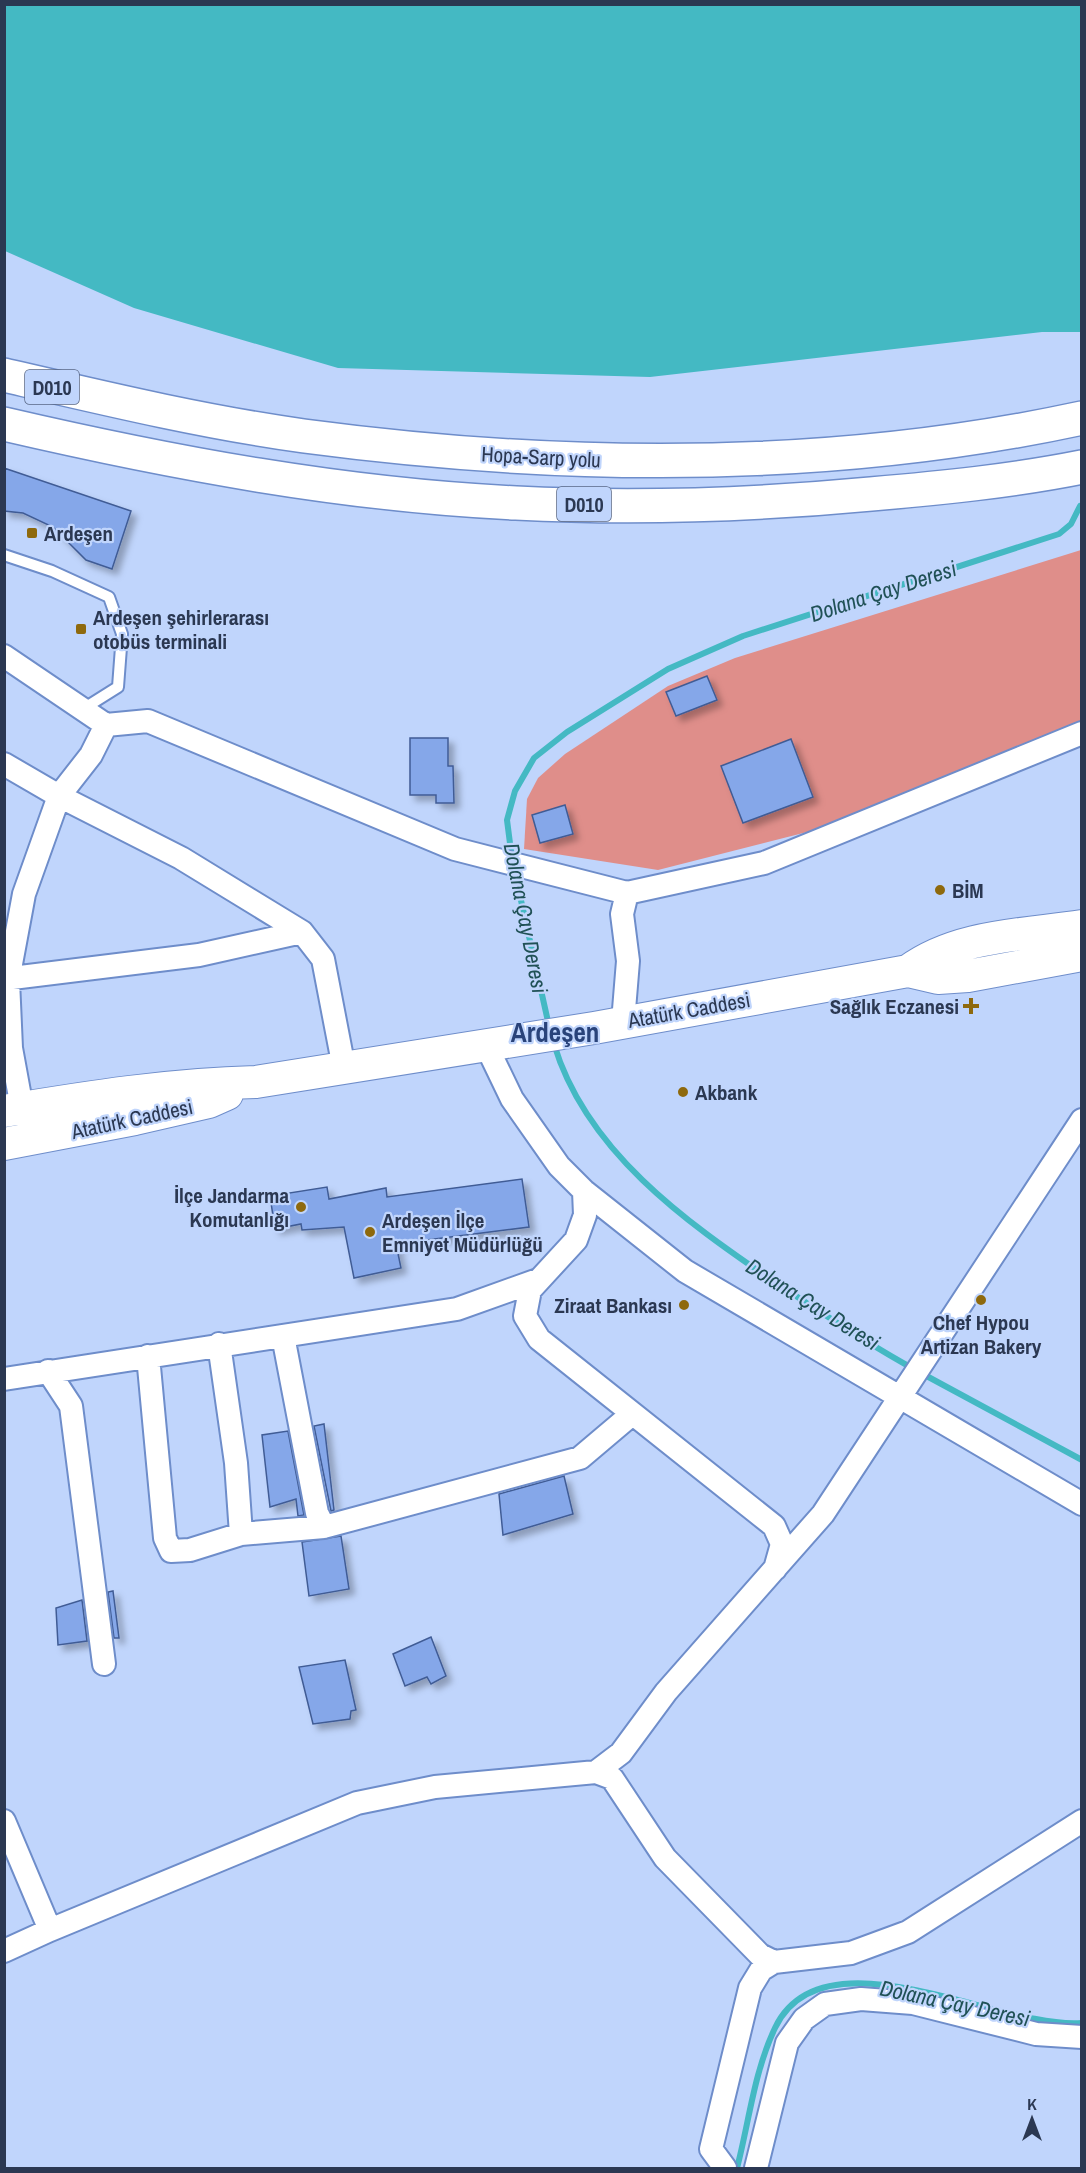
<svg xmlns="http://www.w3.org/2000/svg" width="1086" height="2173" font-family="'Archivo Narrow',sans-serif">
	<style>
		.green { fill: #df8e8a }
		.water { fill: #44b9c3 }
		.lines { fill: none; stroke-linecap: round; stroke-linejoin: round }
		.stream { stroke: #44b9c3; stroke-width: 6 }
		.building { fill: #85a7e9; stroke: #405c95; stroke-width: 1.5; filter: url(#shadow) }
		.service-casing { stroke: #6e8dca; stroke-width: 14 }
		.minor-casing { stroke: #6e8dca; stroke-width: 26 }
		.secondary-casing { stroke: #6e8dca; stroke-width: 34 }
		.trunk-casing { stroke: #6e8dca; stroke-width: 36 }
		.service { stroke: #fff; stroke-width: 10 }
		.minor { stroke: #fff; stroke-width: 22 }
		.secondary { stroke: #fff; stroke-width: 32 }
		.trunk { stroke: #fff; stroke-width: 33 }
		.poi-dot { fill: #8e690d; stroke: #c0d5fc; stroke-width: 2 }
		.labels { text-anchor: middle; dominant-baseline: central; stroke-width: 4.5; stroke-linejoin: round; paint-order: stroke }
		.shield { fill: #c0d5fc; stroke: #586785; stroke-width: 1.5 }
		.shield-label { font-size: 20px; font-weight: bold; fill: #2b3852 }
		.street-label { font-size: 21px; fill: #2b3852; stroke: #c0d5fc }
		.poi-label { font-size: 21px; font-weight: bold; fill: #2b3852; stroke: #c0d5fc; text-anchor: start }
		.water-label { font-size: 22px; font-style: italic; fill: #205156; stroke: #c0d5fc }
		.district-label { font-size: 27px; font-weight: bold; fill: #29437a; stroke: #c0d5fc }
	</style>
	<defs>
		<filter id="shadow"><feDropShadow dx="5.5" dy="5.5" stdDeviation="3" flood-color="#0004"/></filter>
	</defs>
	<rect width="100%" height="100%" fill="#c0d5fc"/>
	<path class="green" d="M1081 550V729L819 829 658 870 524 849 527 799 538 778 565 754 668 686 735 658Z"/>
	<path class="water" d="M5 4 1081 5V332H1042L650 377 338 368 134 308 5 251Z"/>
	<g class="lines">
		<path class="stream" d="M512 859 507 820 515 791 534 758 567 732 668 669 743 636 1059 534 1071 524 1080 506
			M514 869 549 1026
			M554 1044C586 1151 685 1221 773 1281 819 1311 864 1342 912 1368
			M921 1373 1082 1460
			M737 2168C749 2122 754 2072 775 2028 823 1927 1001 2030 1082 2023"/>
	</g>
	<path class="building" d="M4 468 131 511 112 569 86 560 53 527 23 513 4 511Z
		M707 676 717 700 676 716 666 692Z
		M410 738H448V766H453L454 803H436V795H410Z
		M791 739 813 797 743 823 721 766Z
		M565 805 573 834 540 843 532 815Z
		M522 1179 529 1227 396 1244 401 1268 354 1278 344 1227 302 1230 301 1224 275 1229 270 1196 327 1187 329 1199 386 1188 387 1197Z
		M324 1424 334 1510 331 1511 314 1426Z
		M288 1431 304 1515 298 1516 296 1499 270 1507 262 1435Z
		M564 1476 573 1514 503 1535 499 1494Z
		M341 1536 349 1589 309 1596 302 1542Z
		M113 1591 119 1638H114L108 1592Z
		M82 1600 87 1641 58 1645 56 1608Z
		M431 1637 446 1676 431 1684 427 1677 405 1686 393 1654Z
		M345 1660 356 1710 351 1711 350 1719 313 1724 299 1667Z"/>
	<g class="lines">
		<defs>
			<path id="service" d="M4 555 52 571 109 597 122 634 118 687 83 709"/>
			<path id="minor" d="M4 656 106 725
				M4 764 59 796 181 858 302 932 323 959 344 1068
				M4 979 199 955 302 932
				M623 1022 628 961 622 914 627 893 764 863 1082 733
				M486 1045 512 1099 559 1166 584 1191 685 1271 1082 1504
				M22 1108 11 1048 8 980 24 894 59 796 91 755 106 725 148 721 455 849 627 893
				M584 1191 585 1215 576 1240 530 1290 525 1316 539 1339 774 1526 782 1544 775 1569
				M283 1336 317 1513 324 1527
				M219 1344 236 1463 241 1534
				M148 1356 165 1538 171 1551 190 1550 241 1534 324 1527 580 1458 632 1414
				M48 1371 71 1406 104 1664
				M4 1379 457 1309 538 1280
				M596 1772 621 1753 666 1692 823 1514 1082 1120
				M4 1821 50 1930
				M4 1951 50 1930 357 1803 435 1787 596 1772 612 1778 665 1858 760 1955 774 1962 851 1953 908 1932 1082 1821
				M725 2168 711 2149 750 1988 761 1970 774 1962
				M756 2168 787 2043 804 2019 825 2004 861 1999 913 2003 1036 2034 1082 2037"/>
			<path id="secondary" d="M908 971C957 935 1023 935 1082 926
				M4 1111C88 1097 171 1084 256 1082L594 1028 908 971 938 978 968 976 1082 955
				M4 1144 135 1119 209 1102 227 1094"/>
			<path id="trunk" d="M4 375C103 398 203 422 304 436 561 470 827 473 1082 418
				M4 424C172 463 344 495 516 503 634 509 753 505 871 494 941 488 1012 481 1082 467"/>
		</defs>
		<use href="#service" class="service-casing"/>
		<use href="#minor" class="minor-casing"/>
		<use href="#secondary" class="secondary-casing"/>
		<use href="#trunk" class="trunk-casing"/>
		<use href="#service" class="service"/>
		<use href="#minor" class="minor"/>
		<use href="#secondary" class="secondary"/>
		<use href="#trunk" class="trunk"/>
	</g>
	<g class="poi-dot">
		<rect x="26" y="527" width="12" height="12" rx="3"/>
		<rect x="75" y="623" width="12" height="12" rx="3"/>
		<circle cx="940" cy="890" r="6"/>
		<path d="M968 997h6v6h6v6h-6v6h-6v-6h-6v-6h6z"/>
		<circle cx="683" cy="1092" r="6"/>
		<circle cx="301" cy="1207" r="6"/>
		<circle cx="370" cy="1232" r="6"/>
		<circle cx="981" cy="1300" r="6"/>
		<circle cx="684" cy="1305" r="6"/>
	</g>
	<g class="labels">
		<g class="shield">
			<rect x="25" y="370" width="54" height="34" rx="4.5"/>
			<rect x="557" y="487" width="54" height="34" rx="4.5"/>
		</g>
		<g class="shield-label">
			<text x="52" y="387">D010</text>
			<text x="584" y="504">D010</text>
		</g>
		<g class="street-label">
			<text transform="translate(541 457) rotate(3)">Hopa-Sarp yolu</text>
			<text transform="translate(689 1010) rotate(-10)">Atatürk Caddesi</text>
			<text transform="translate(132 1119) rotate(-12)">Atatürk Caddesi</text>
		</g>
		<g class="poi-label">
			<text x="44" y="533">Ardeşen</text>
			<text x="93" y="617">Ardeşen şehirlerarası<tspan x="93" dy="24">otobüs terminali</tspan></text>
			<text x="952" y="890">BİM</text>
			<text x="959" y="1006" text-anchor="end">Sağlık Eczanesi</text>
			<text x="695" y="1092">Akbank</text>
			<text x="289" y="1195" text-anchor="end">İlçe Jandarma<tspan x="289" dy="24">Komutanlığı</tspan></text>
			<text x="382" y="1220">Ardeşen İlçe<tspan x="382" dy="24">Emniyet Müdürlüğü</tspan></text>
			<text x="672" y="1305" text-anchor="end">Ziraat Bankası</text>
			<text x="981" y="1322" text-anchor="middle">Chef Hypou<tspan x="981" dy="24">Artizan Bakery</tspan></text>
		</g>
		<g class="water-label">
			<text transform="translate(883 591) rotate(-18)">Dolana Çay Deresi</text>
			<text transform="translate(526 918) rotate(79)">Dolana Çay Deresi</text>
			<text transform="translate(813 1304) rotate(32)">Dolana Çay Deresi</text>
			<text transform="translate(955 2003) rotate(12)">Dolana Çay Deresi</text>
		</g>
		<g class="district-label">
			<text x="555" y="1032">Ardeşen</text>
		</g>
	</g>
	<rect width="1086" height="2173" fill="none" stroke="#2b3852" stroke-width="12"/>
	<g transform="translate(1032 2119)" stroke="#c0d5fc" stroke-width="4.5" paint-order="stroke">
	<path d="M0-4.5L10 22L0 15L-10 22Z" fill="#2b3852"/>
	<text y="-9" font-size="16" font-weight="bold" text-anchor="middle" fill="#2b3852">K</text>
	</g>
</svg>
